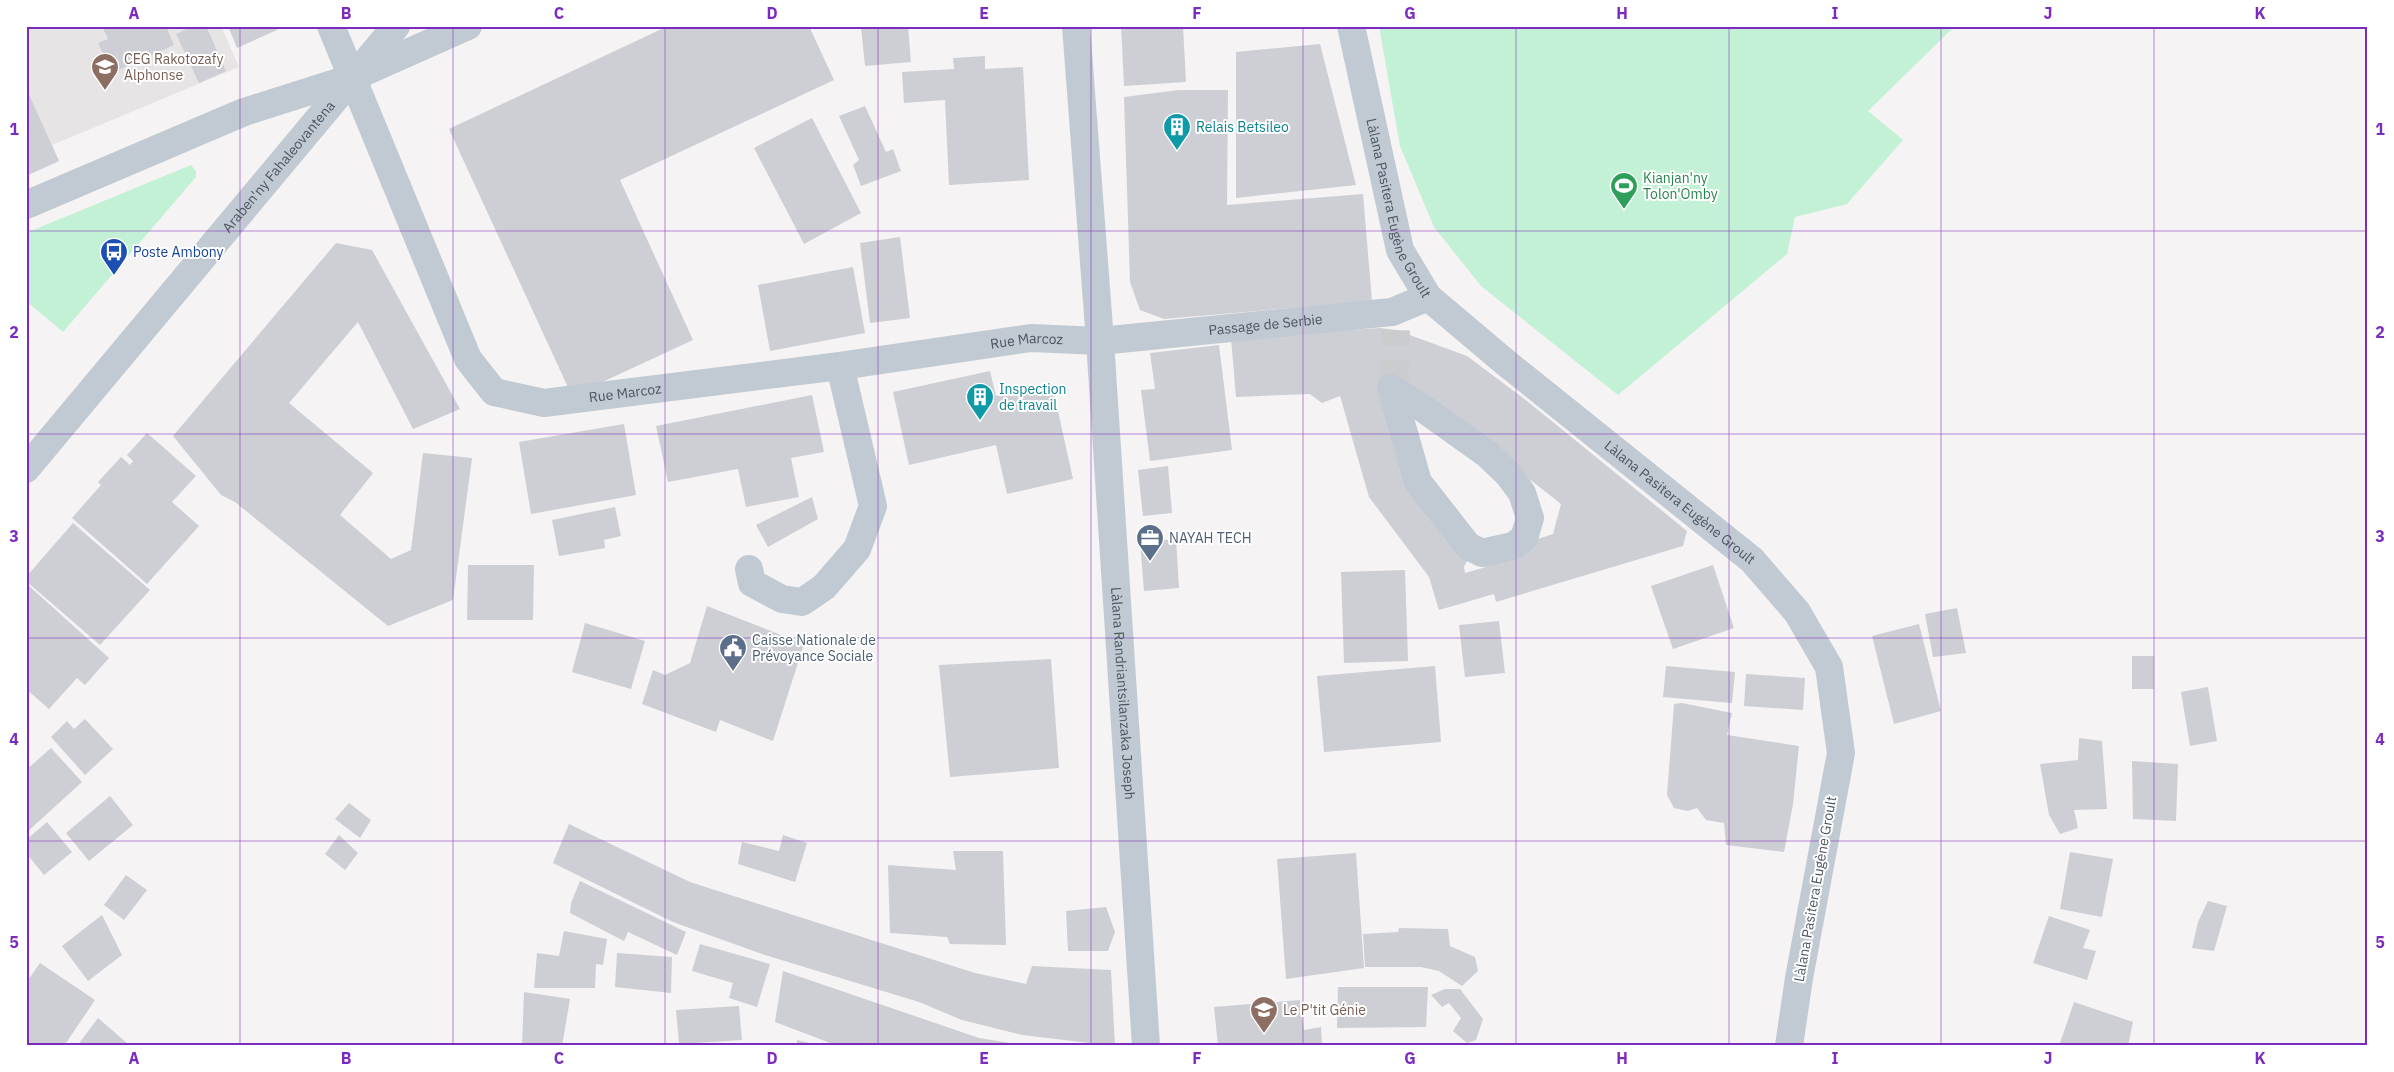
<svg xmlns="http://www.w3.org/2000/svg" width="2394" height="1072" font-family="'IBM Plex Sans',sans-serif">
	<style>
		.education { fill: #e6e4e5 }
		.green { fill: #c3f1d5 }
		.building { fill: #cdcfd5; fill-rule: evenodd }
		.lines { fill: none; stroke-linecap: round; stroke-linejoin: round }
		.minor-tunnel { stroke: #caccce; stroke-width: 28; stroke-dasharray: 28 14; stroke-linecap: butt }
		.minor { stroke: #c1cad2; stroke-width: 28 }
		.grid { fill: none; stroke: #7b2cbf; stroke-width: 1; stroke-opacity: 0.55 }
		.labels { text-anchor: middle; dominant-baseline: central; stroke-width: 4; stroke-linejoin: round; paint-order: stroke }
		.education-label { font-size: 14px; fill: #785e54; stroke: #fff; text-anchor: start }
		.culture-label { font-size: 14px; fill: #0d838f; stroke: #fff; text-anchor: start }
		.street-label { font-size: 14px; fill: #4a5661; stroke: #fff }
		.leisure-label { font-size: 14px; fill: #27864d; stroke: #fff; text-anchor: start }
		.transit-label { font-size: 14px; fill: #164399; stroke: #fff; text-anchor: start }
		.service-label { font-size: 14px; fill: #4e5e75; stroke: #fff; text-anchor: start }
		.neatline { fill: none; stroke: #7b2cbf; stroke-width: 2 }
		.grid-label { font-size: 16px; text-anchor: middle; font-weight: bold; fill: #7b2cbf }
	</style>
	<rect width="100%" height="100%" fill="#f5f3f3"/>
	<path class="education" d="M26 26H221L239 67 52 145 59 161 26 176Z"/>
	<path class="green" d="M1379 26H1955L1868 111 1903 140 1847 204 1795 217 1787 254 1618 395 1481 286 1434 227 1400 146Z
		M191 165 196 171V177L63 332 26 301V233Z"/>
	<path class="building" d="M102 26H166L174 45 112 73 98 43 108 39Z
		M193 26H206L226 71 199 83 176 34Z
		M228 26H275L277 30 237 48Z
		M668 26H809L834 80 620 180 693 340 572 396 449 129Z
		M908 26 911 62 865 66 861 27Z
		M1121 26H1183L1186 82 1124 86Z
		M1320 44 1356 185 1236 198V52Z
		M985 56V69L1023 67 1029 180 949 185 945 100 904 103 902 72 954 69 953 58Z
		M26 88 59 161 26 176Z
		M1179 90H1228L1227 205 1363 194 1372 301 1164 319 1140 310 1130 282 1124 97Z
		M865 106 886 152 893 149 901 171 861 186 853 165 859 160 839 116Z
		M812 118 861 213 804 244 754 148Z
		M900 237 910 318 870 323 860 243Z
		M336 243 372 250 460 409 413 429 358 322 289 403 373 473 340 515 391 559 411 550 423 453 472 458 453 600 388 626 235 502 221 495 173 436Z
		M853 267 865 333 770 351 758 285Z
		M1380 328 1396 330 1467 356 1527 401 1687 531 1683 546 1496 602 1494 594 1439 610 1429 577 1369 497 1340 396 1322 403 1310 394 1236 397 1231 338ZM1388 387 1514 467 1561 504 1553 534 1483 557 1486 567 1465 573 1464 567 1469 557Z
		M1219 345 1232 450 1150 461 1141 390 1155 389 1150 353Z
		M990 371 996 396 1052 384 1073 479 1007 494 996 445 909 465 893 392Z
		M812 395 824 452 791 458 799 497 746 507 738 469 668 482 656 426Z
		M624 424 636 495 531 514 519 442Z
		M147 433 196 476 172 502 199 526 147 584 72 518 101 485 98 482 121 457 130 465 133 461 127 455Z
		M1168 466 1172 513 1143 516 1138 470Z
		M812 497 818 519 768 547 756 525Z
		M615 507 621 536 604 540 605 548 559 556 552 520Z
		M73 523 150 590 100 645 26 581V577Z
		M1176 539 1179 588 1144 591 1140 542Z
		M468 565H534L533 620H467Z
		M1713 565 1734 628 1673 649 1651 586Z
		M1405 570 1408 661 1344 663 1341 572Z
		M28 585 109 658 85 685 77 678 49 709 26 689V587Z
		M707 606 804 644 773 741 720 720 716 732 642 704 653 670 665 675 690 663Z
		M1957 608 1966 653 1933 657 1925 614Z
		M1499 621 1505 673 1465 677 1459 625Z
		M585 623 645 641 631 689 572 672Z
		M1919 624 1941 711 1894 724 1872 636Z
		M2132 656H2154V689H2132Z
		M1051 659 1059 768 950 777 939 665Z
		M1435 666 1441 742 1324 752 1317 676Z
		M1666 666 1735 672 1732 703 1663 697Z
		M1746 674 1805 678 1803 710 1744 706Z
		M2208 687 2217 741 2190 746 2181 692Z
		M1682 703 1732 713 1727 735 1799 746 1793 804 1784 852 1726 845 1724 823 1706 820 1697 808 1688 811 1674 808 1667 795 1673 718 1674 704Z
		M85 719 113 749 85 775 51 737 67 721 74 729Z
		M2079 738 2102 741 2107 809 2074 810 2078 828 2060 834 2049 815 2040 764 2078 760Z
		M51 748 82 782 26 833V770Z
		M2132 761 2178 764 2176 821 2133 819Z
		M110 796 133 825 89 861 66 833Z
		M349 803 371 820 360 838 335 819Z
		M47 822 72 852 44 875 26 853V840Z
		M569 824 690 882 975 973 1026 984 1032 966 1111 970 1115 1046 1022 1035 962 1020 919 1002 765 955 673 922 553 863Z
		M339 835 358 853 345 870 325 854Z
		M783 835 807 843 795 882 738 864 742 842 779 851Z
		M953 851H1003L1006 945 950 944 947 937 890 933 888 865 956 870Z
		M2070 852 2113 859 2102 917 2060 909Z
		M1356 853 1364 968 1286 979 1277 859Z
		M126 875 147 890 124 920 104 905Z
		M580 881 686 932 677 955 628 932 624 941 570 913 571 903Z
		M2208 901 2227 906 2214 951 2192 948 2198 922Z
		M1106 907 1115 932 1108 951H1068L1066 911Z
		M102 915 122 955 88 981 62 946Z
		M2049 916 2090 930 2083 948 2096 951 2087 980 2033 963Z
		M1399 928 1448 929 1450 946 1475 957 1478 971 1462 986 1439 971 1421 967H1365L1363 934 1398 932Z
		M564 931 607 939 603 965 596 964 595 988H534L537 953 559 956Z
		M700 944 770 964 757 1007 729 998 733 983 692 971Z
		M617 953 672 957 671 993 615 987Z
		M40 963 95 1000 64 1046H26V983Z
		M783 971 979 1038 1029 1046H838L775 1022Z
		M1338 987H1428L1426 1027 1337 1028Z
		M1445 989H1460L1483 1019 1476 1040 1467 1043 1453 1031 1461 1018 1449 1003 1442 1007 1431 995Z
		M524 992 570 999 562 1046H522Z
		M1300 1000 1304 1030 1321 1027 1322 1046H1218L1214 1007Z
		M2074 1002 2133 1022 2128 1046H2059Z
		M739 1006 742 1040 679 1044 676 1010Z
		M98 1018 127 1043 125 1046H77Z
		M797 1040 818 1045V1046H797Z"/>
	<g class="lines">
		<path class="minor-tunnel" d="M1394 388 1396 330"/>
		<g class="minor">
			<path id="s1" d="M331 26 468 359 494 392 544 403 840 366 1031 338 1100 341 1392 312 1428 297"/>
			<path id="s2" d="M1076 26 1100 341 1146 1046"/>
			<path id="s3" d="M1351 26 1400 250 1428 297 1505 362 1752 560 1797 612 1829 667 1841 753 1799 978 1789 1046"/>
			<path d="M26 205 244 112 351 78 468 26"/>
			<path d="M1391 388 1424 409 1487 454 1508 474 1522 493 1530 518 1524 538 1513 546 1482 553 1468 546 1418 482Z"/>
			<path id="s4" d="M26 469 396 26"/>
			<path d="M749 569 752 583 782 599 802 602 824 587 857 549 873 506 840 366"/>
		</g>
	</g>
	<path class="grid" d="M240 26V1046M453 26V1046M665 26V1046M878 26V1046M1091 26V1046M1303 26V1046M1516 26V1046M1729 26V1046M1941 26V1046M2154 26V1046M26 231H2368M26 434H2368M26 638H2368M26 841H2368"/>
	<defs>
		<symbol id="school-pin" viewBox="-11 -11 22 30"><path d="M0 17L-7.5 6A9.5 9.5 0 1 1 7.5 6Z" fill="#8d6e63" stroke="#fff"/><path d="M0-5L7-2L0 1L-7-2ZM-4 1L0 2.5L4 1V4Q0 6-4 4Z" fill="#fff"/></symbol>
		<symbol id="building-pin" viewBox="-11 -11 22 30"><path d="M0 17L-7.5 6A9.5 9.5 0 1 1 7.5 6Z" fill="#0f9aa8" stroke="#fff"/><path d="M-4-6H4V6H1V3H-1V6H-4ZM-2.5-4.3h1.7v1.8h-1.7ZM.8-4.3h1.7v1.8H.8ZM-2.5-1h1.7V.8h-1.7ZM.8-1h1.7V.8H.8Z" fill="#fff"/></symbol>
		<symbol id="stadium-pin" viewBox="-11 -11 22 30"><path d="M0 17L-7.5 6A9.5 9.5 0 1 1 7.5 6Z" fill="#2e9e5b" stroke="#fff"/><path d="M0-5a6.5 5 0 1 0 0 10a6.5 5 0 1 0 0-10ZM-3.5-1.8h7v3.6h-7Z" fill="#fff"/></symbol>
		<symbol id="bus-pin" viewBox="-11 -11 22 30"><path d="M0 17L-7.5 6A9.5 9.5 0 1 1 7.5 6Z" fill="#1a4fb4" stroke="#fff"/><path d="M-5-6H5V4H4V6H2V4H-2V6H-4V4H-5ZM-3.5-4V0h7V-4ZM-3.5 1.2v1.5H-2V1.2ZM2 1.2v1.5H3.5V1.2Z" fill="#fff"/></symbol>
		<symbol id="office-pin" viewBox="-11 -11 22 30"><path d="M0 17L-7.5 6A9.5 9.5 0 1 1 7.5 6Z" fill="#5c6f8a" stroke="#fff"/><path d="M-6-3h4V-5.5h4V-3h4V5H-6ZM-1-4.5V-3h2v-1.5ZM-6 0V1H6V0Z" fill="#fff"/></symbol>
		<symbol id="civic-pin" viewBox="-11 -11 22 30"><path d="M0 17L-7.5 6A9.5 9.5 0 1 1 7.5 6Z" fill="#5c6f8a" stroke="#fff"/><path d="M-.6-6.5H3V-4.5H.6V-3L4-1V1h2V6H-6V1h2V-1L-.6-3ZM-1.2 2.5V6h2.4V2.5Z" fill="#fff"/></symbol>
	</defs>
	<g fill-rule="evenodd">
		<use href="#school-pin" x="89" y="51" width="32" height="43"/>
		<use href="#building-pin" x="1161" y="111" width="32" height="43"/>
		<use href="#stadium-pin" x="1608" y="170" width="32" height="43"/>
		<use href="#bus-pin" x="98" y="236" width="32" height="43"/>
		<use href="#building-pin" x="964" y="381" width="32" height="43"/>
		<use href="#office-pin" x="1134" y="522" width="32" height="43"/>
		<use href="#civic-pin" x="717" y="632" width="32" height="43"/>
		<use href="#school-pin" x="1248" y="994" width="32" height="43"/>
	</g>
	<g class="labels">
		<g class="education-label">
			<text x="124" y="59">CEG Rakotozafy<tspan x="124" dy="16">Alphonse</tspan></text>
			<text x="1283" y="1010">Le P'tit Génie</text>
		</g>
		<g class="culture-label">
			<text x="1196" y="127">Relais Betsileo</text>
			<text x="999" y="389">Inspection<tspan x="999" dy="16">de travail</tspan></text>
		</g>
		<g class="street-label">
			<text stroke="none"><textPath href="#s4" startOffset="394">Araben'ny Fahaleovantena</textPath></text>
			<text stroke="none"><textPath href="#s3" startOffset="189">Làlana Pasitera Eugène Groult</textPath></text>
			<text stroke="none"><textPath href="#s1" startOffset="1180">Passage de Serbie</textPath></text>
			<text stroke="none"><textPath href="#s1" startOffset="940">Rue Marcoz</textPath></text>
			<text stroke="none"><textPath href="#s1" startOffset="535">Rue Marcoz</textPath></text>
			<text stroke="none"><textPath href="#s3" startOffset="609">Làlana Pasitera Eugène Groult</textPath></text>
			<text stroke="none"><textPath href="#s2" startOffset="669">Làlana Randriantsilanzaka Joseph</textPath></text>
			<text transform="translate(1815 889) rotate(-80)">Làlana Pasitera Eugène Groult</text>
		</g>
		<g class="leisure-label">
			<text x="1643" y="178">Kianjan'ny<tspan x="1643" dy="16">Tolon'Omby</tspan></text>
		</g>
		<g class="transit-label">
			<text x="133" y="252">Poste Ambony</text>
		</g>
		<g class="service-label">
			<text x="1169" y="538">NAYAH TECH</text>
			<text x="752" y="640">Caisse Nationale de<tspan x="752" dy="16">Prévoyance Sociale</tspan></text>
		</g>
	</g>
	<rect width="2394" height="1072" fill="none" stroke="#ffffff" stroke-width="55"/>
	<rect x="28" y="28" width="2338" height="1016" class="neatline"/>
	<g class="grid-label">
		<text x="134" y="19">A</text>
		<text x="346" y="19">B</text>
		<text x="559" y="19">C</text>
		<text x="772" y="19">D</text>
		<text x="984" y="19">E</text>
		<text x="1197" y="19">F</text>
		<text x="1410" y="19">G</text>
		<text x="1622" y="19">H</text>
		<text x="1835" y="19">I</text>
		<text x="2048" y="19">J</text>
		<text x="2260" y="19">K</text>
		<text x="14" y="135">1</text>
		<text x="2380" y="135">1</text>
		<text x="14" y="338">2</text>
		<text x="2380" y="338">2</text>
		<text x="14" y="542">3</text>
		<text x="2380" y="542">3</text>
		<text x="14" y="745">4</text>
		<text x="2380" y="745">4</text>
		<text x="14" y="948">5</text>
		<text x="2380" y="948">5</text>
		<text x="134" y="1064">A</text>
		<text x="346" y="1064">B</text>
		<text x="559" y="1064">C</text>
		<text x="772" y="1064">D</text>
		<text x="984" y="1064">E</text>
		<text x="1197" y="1064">F</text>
		<text x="1410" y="1064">G</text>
		<text x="1622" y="1064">H</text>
		<text x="1835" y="1064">I</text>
		<text x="2048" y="1064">J</text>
		<text x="2260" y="1064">K</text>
	</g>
</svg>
